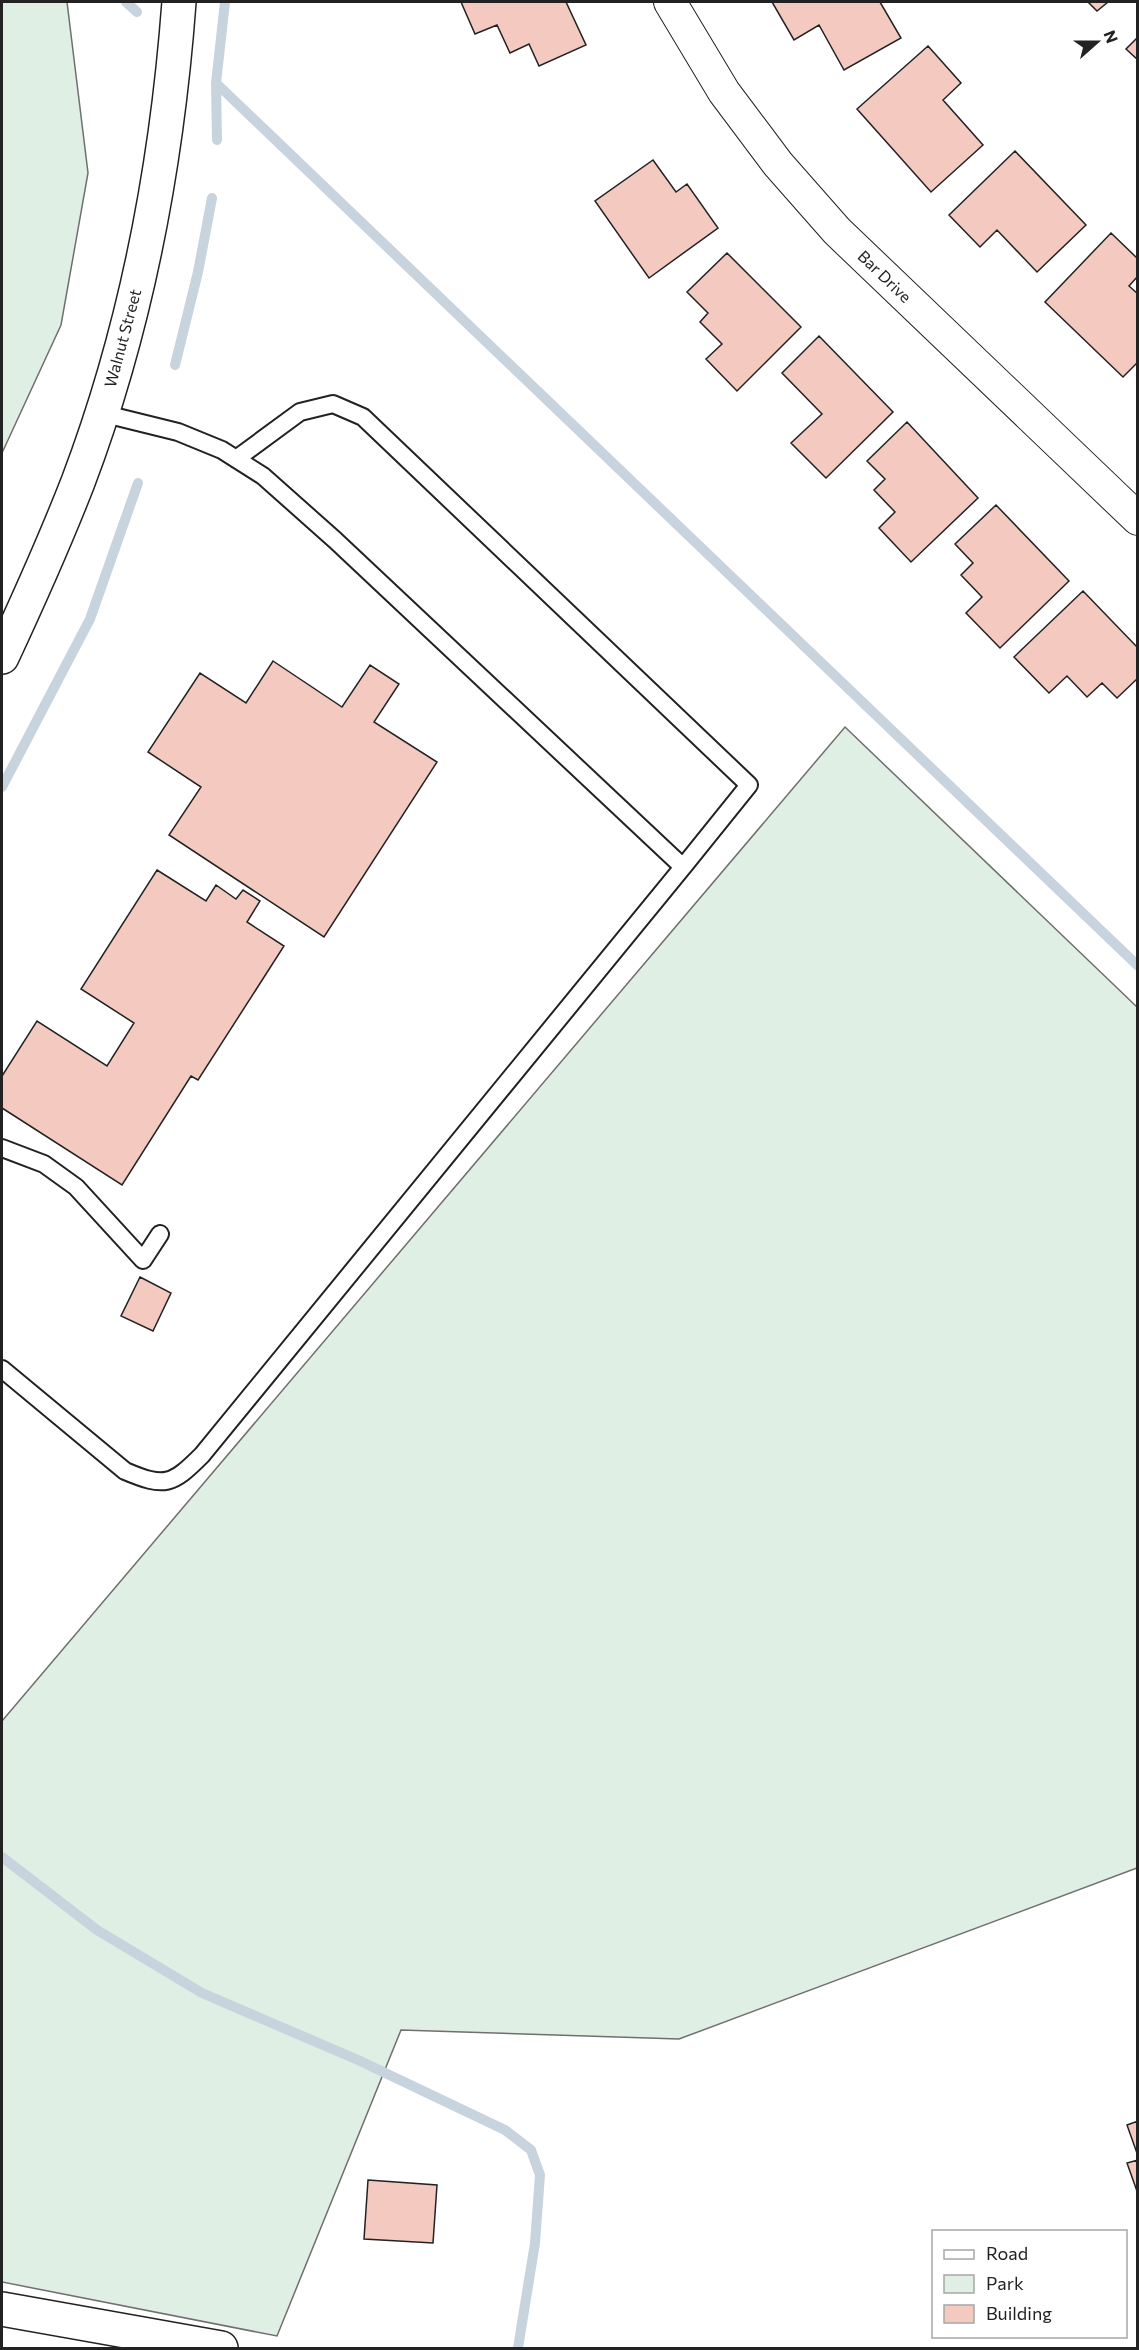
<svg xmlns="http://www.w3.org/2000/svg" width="1139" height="2350" font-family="Commissioner,sans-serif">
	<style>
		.green { fill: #e0efe3; stroke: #6f6f6f; stroke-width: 1.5 }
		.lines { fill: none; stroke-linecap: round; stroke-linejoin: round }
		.stream { stroke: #c7d3dd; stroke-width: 10 }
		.building { fill: #f3c9c0; stroke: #222; stroke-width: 1.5 }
		.service-casing { stroke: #222; stroke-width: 20 }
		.minor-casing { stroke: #222; stroke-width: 34 }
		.tertiary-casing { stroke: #222; stroke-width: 36 }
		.service { stroke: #fff; stroke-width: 16 }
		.minor { stroke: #fff; stroke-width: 32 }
		.tertiary { stroke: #fff; stroke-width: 33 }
		.labels { text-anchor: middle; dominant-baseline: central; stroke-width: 4.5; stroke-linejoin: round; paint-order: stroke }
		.street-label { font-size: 16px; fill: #222; stroke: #fff }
	</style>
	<rect width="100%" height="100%" fill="#fff"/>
	<path class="green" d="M2 2H67L88 173 61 325 2 453Z
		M845 727 1137 1007V1868L679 2039 401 2030 277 2336 2 2282V1721Z"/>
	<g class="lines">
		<path class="stream" d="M126 2 137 12
			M216 83 1138 966
			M217 140 216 83 225 2
			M175 365 198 272 212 198
			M2 787 90 619 138 483
			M2 1857 97 1930 202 1993 358 2060 505 2130 531 2150 540 2175 535 2243 518 2348"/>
	</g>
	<path class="building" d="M461 2H566L586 45 539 66 529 44 510 53 497 25 475 34Z
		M772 2H880L901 38 844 70 819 25 794 40Z
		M1088 2H1108L1097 11Z
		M1138 37V60L1126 49Z
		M928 46 961 83 943 100 983 145 931 192 857 109Z
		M1015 151 1086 225 1037 272 997 230 980 247 949 215Z
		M653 160 676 192 687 184 718 228 649 278 595 201Z
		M1111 233 1138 259V276L1129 286 1138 294V362L1123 377 1045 302Z
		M727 253 801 327 737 391 706 359 722 344 700 322 708 313 687 292Z
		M819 336 893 412 826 478 791 443 822 414 782 373Z
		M907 422 978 498 911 562 879 528 895 512 874 490 885 479 867 461Z
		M996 505 1069 581 1000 648 966 613 982 597 961 575 973 563 955 544Z
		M1083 591 1138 648V678L1117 698 1102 683 1087 697 1067 676 1049 693 1014 657Z
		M273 661 342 707 370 665 399 684 374 722 437 762 324 937 169 835 201 787 148 752 200 673 246 703Z
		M157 870 206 901 216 885 236 899 243 890 260 901 247 922 284 946 198 1080 191 1076 122 1185 2 1108V1076L37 1021 107 1066 134 1023 81 989Z
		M140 1277 171 1293 153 1331 121 1316Z
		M1138 2121V2156L1127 2125Z
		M1138 2160V2194L1127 2163Z
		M368 2180 437 2185 433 2243 364 2239Z"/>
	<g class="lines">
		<defs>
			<path id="service" d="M236 459 300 412 333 404 363 417 749 785 683 867
				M2 1148 44 1164 76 1187 143 1260 160 1234
				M2 1369 125 1471C165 1488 172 1485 202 1455L683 867 335 540 263 476 222 450 178 432 101 413"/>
			<path id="minor" d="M670 2 724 92 778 164 837 231 1138 519"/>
			<path id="tertiary" d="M2 657C29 599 55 541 78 482 136 329 167 164 179 2
				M2 2309 221 2348"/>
		</defs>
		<use href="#service" class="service-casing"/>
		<use href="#minor" class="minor-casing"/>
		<use href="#tertiary" class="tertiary-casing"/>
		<use href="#service" class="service"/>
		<use href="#minor" class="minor"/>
		<use href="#tertiary" class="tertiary"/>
	</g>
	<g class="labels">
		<g class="street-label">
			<text transform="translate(885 276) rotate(44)">Bar Drive</text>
			<text transform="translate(122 338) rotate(-75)">Walnut Street</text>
		</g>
	</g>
	<rect width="1139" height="2350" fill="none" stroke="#222222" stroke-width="6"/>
	<rect x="932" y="2230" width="195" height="108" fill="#ffffff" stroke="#a7a7a7" stroke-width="1.5"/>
	<rect x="944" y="2250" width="30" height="9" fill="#ffffff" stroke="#a7a7a7" stroke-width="1.5"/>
	<text x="986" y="2260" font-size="18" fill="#222222">Road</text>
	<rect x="944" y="2275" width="30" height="18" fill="#e0efe3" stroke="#a7a7a7" stroke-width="1.5"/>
	<text x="986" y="2290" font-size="18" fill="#222222">Park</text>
	<rect x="944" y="2305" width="30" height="18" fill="#f3c9c0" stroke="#a7a7a7" stroke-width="1.5"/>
	<text x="986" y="2320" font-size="18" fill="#222222">Building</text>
	<g transform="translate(1097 42) rotate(69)" stroke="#ffffff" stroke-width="4.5" paint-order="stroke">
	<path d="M0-4.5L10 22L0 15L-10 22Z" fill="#222222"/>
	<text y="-9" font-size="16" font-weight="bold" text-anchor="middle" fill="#222222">N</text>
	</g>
</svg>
